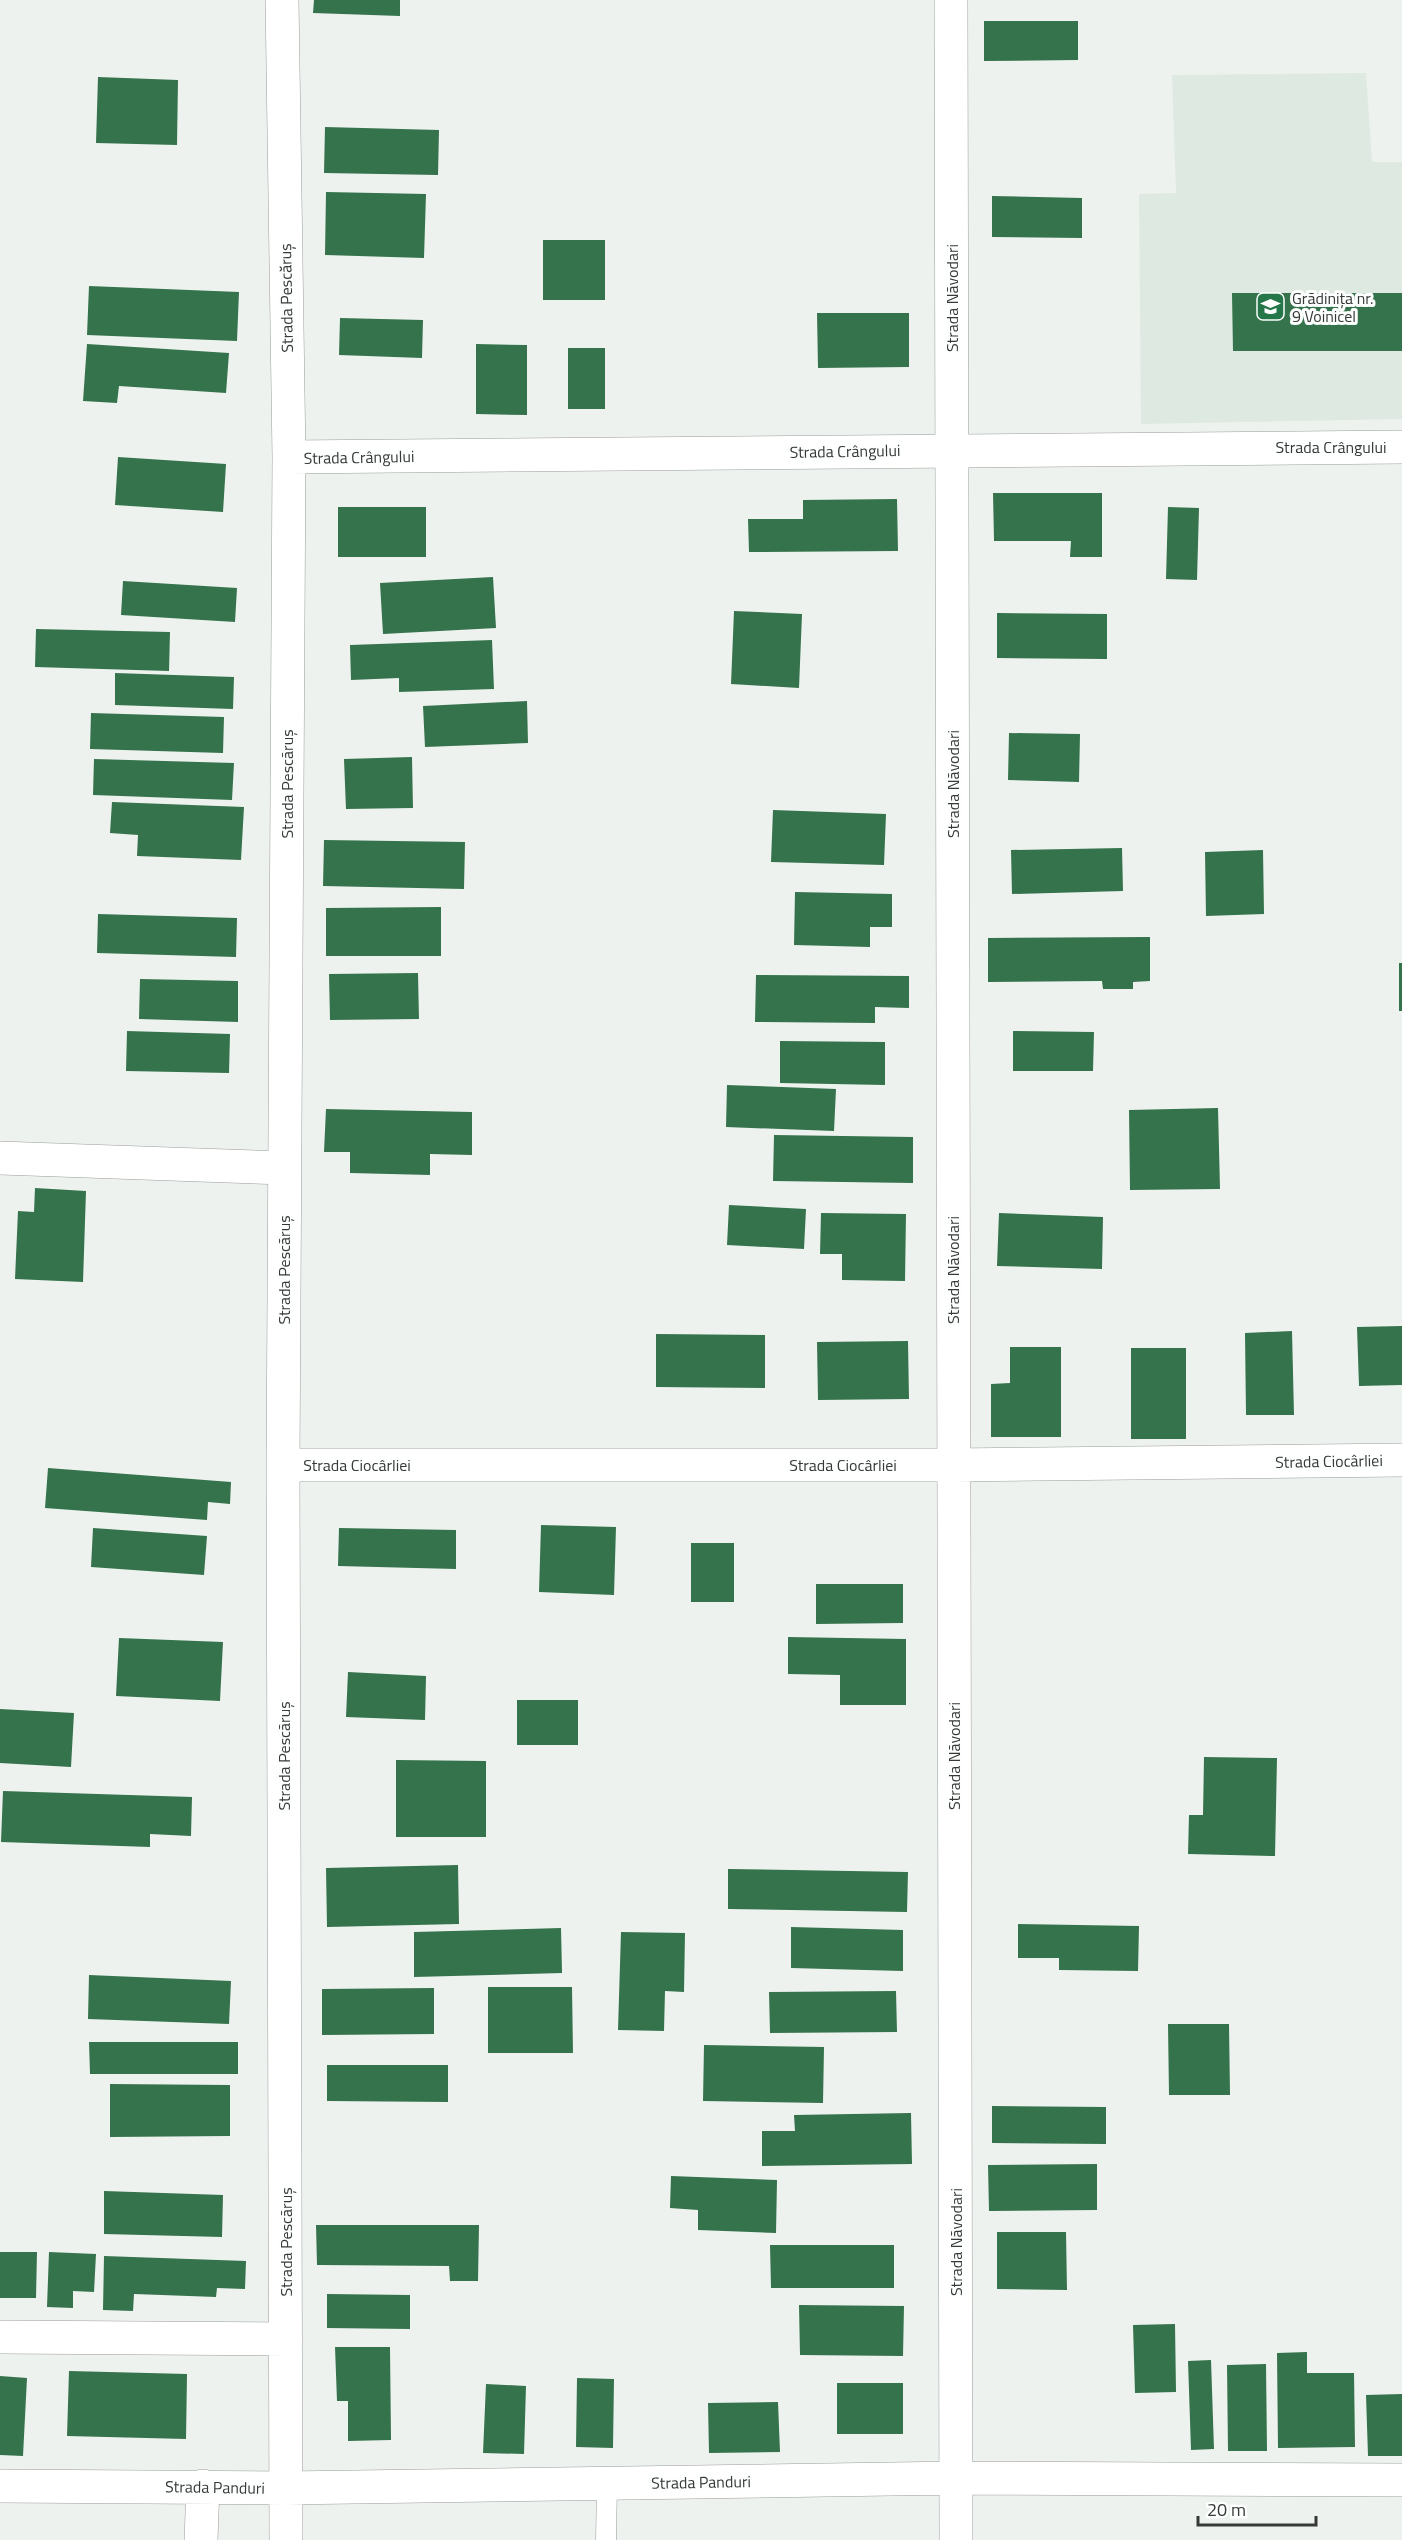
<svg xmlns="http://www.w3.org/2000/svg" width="1402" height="2540" font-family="'Titillium Web',sans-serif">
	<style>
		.built { fill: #dee9e1 }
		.building { fill: #34734c }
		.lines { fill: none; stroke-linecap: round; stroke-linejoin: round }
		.lane-casing { stroke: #9a9e9b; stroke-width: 21 }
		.street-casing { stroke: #9a9e9b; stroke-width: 34 }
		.lane { stroke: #fff; stroke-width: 20 }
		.street { stroke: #fff; stroke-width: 33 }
		.labels { text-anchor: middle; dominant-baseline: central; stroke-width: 6; stroke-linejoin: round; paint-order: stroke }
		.street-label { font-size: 16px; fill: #373937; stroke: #fcfffd }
		.poi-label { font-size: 16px; fill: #373937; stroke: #fcfffd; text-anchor: start }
	</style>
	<rect width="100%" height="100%" fill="#eef2ef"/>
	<path class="built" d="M1366 73 1372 162H1402V419L1141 424 1139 194 1176 193 1172 75Z"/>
	<path class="building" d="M314 0H400V16L313 13Z
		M984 21H1078V60L984 61Z
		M98 77 178 80 177 145 96 143Z
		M325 127 439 130 438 175 324 173Z
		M326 192 426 194 424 258 325 255Z
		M992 196 1082 198V238L992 237Z
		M543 240H605V300H543Z
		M89 286 239 292 237 341 87 335Z
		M1232 293H1402V351H1233Z
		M817 313H909V367L818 368Z
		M340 318 423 320 422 358 339 355Z
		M87 344 229 353 226 393 119 386 117 403 83 401Z
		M476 344 527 345V415L476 414Z
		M568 348H605V409H568Z
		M118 457 226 464 223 512 115 505Z
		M993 493H1102V557H1070L1071 541H994Z
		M897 499 898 551 749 552 748 519H803V500Z
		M338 507H426V557H338Z
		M1168 507 1199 508 1197 580 1166 579Z
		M493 577 496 628 383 634 380 583Z
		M123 581 237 588 235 622 121 615Z
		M734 611 802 614 799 688 731 684Z
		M997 613 1107 614V659L997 658Z
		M36 629 170 632 169 671 35 667Z
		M492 640 494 689 399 692V678L351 680 350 645Z
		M115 673 234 677 233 709 115 705Z
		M527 701 528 743 425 747 423 706Z
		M91 713 224 717 223 753 90 749Z
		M1009 733 1080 734 1079 782 1008 780Z
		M412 757 413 808 346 809 344 759Z
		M94 759 234 763 232 800 93 795Z
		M112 802 244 807 241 860 137 856 138 835 110 833Z
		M773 810 886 814 884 865 771 862Z
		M324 840 465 842 464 889 323 886Z
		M1122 848 1123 891 1012 894 1011 850Z
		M1263 850 1264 914 1206 916 1205 852Z
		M795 892 892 894V927H870V947L794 945Z
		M441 907V956H326V908Z
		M98 914 237 918 236 957 97 953Z
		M1150 937V981L1133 982V989H1103L1102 981 988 982V938Z
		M1399 963H1402V1011H1399Z
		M418 973 419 1019 330 1020 329 974Z
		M756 975 909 976V1008L875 1007V1023L755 1022Z
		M140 979 238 981V1022L139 1019Z
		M127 1031 230 1034 229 1073 126 1071Z
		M1013 1031 1094 1032 1093 1071H1013Z
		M780 1041 885 1042V1085L780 1083Z
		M727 1085 836 1089 834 1131 726 1127Z
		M1218 1108 1220 1189 1130 1190 1129 1110Z
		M326 1109 472 1112V1155L430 1154V1175L350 1173V1152H324Z
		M774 1135 913 1137V1183L773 1181Z
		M35 1188 86 1191 83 1282 15 1279 18 1211 34 1212Z
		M729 1205 806 1209 804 1249 727 1245Z
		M821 1213 906 1214 905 1281 842 1280V1254H820Z
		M999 1213 1103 1217 1102 1269 997 1266Z
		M1402 1326V1385L1359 1386 1357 1327Z
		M1292 1331 1294 1415H1246L1245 1333Z
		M656 1334 765 1335V1388L656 1387Z
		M908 1341 909 1399 818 1400 817 1342Z
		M1010 1347H1061V1437H991V1384L1010 1383Z
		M1131 1348H1186V1439H1131Z
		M48 1468 231 1482 230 1504 208 1502 207 1520 45 1508Z
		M541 1525 616 1527 614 1595 539 1592Z
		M93 1528 207 1536 204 1575 91 1567Z
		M339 1528 456 1530V1569L338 1566Z
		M691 1543H734V1602H691Z
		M816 1584H903V1623L816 1624Z
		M788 1637 906 1639V1705H840V1675L788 1674Z
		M119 1638 223 1642 220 1701 116 1696Z
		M348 1672 426 1676 425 1720 346 1717Z
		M517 1700H578V1745H517Z
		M0 1709 74 1713 71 1767 0 1763Z
		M1204 1757 1277 1758 1275 1856 1188 1854 1189 1815H1203Z
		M396 1760 486 1761V1837H396Z
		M3 1791 192 1797 191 1836 150 1834V1847L1 1842Z
		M458 1865 459 1924 327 1927 326 1868Z
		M728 1869 908 1872 907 1912 728 1909Z
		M1018 1924 1139 1926 1138 1971 1059 1970V1958H1018Z
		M791 1927 903 1930V1971L791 1968Z
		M561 1928 562 1973 414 1977V1932Z
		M621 1932 685 1933 684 1992 665 1991 664 2031 618 2030Z
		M89 1975 231 1981 229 2024 88 2019Z
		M488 1987H572L573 2053H488Z
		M434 1988V2034L322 2035V1989Z
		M896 1991 897 2032 770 2033 769 1992Z
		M1168 2024H1229L1230 2095H1169Z
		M89 2042H238V2074H90Z
		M704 2045 824 2047 823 2103 703 2101Z
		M327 2065H448V2102L327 2101Z
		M110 2084 230 2085V2136L110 2137Z
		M992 2106 1106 2107V2144L992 2143Z
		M911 2113 912 2164 762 2166V2131H795L794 2115Z
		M1097 2164V2210L989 2211 988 2165Z
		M671 2176 777 2180 776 2233 698 2230V2210L670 2208Z
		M104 2191 223 2195 222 2237 104 2234Z
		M316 2225H479L478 2281H450L449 2266 317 2265Z
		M997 2232H1066L1067 2290 997 2289Z
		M770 2245H894V2288H771Z
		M0 2252H37L36 2298H0Z
		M49 2252 96 2254 94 2292 73 2291V2308L47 2307Z
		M104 2256 246 2261 245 2289 217 2288 216 2297 134 2294 133 2311 103 2310Z
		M327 2294 410 2295V2329L327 2328Z
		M799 2305 904 2306 903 2356 800 2355Z
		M1175 2324 1176 2392 1135 2393 1133 2325Z
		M335 2347H390L391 2440 348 2441V2401H337Z
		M1307 2352V2373H1354L1355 2447 1278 2448 1277 2353Z
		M1211 2360 1214 2449 1191 2450 1188 2361Z
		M1266 2364 1267 2451H1228L1227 2365Z
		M69 2371 187 2374 186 2439 67 2436Z
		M0 2376 27 2378 23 2456 0 2455Z
		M577 2378 614 2379 613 2448 576 2447Z
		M837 2383H903V2434H837Z
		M486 2384 526 2386 524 2454 483 2453Z
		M1402 2394V2456H1368L1366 2395Z
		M778 2402 780 2452 709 2453 708 2403Z"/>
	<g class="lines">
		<defs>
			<path id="lane" d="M606 2540 607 2484"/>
			<path id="street" d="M282 0 289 457 283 1465 286 2540
				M951 0 956 2540
				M289 457 1402 447
				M0 1158 285 1168
				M283 1465H953L1402 1460
				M0 2337 286 2339
				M0 2486 286 2488 957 2478 1402 2480
				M201 2540 203 2486"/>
		</defs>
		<use href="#lane" class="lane-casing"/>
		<use href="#street" class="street-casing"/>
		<use href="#lane" class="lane"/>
		<use href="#street" class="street"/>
	</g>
	<defs>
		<symbol id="school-square" viewBox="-11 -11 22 22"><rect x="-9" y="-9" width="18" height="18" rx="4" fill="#257749" stroke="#fcfffd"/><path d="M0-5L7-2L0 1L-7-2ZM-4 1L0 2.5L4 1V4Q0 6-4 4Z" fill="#fff"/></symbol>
	</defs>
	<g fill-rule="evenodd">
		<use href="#school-square" x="1254" y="290" width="33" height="33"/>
	</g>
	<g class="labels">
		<g class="street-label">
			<text transform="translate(286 298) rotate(-91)">Strada Pescăruș</text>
			<text transform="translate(952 298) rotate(-90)">Strada Năvodari</text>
			<text x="1331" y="447">Strada Crângului</text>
			<text transform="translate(845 451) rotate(-1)">Strada Crângului</text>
			<text transform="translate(359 457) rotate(-1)">Strada Crângului</text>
			<text transform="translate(287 784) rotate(-90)">Strada Pescăruș</text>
			<text transform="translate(953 784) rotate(-90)">Strada Năvodari</text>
			<text transform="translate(284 1270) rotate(-90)">Strada Pescăruș</text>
			<text transform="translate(953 1270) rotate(-90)">Strada Năvodari</text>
			<text transform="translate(1329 1461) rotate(-1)">Strada Ciocârliei</text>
			<text x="357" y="1465">Strada Ciocârliei</text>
			<text x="843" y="1465">Strada Ciocârliei</text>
			<text transform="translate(284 1756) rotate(-90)">Strada Pescăruș</text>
			<text transform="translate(954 1756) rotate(-90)">Strada Năvodari</text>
			<text transform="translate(286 2242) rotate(-90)">Strada Pescăruș</text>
			<text transform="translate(956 2242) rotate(-90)">Strada Năvodari</text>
			<text transform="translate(701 2482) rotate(-1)">Strada Panduri</text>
			<text transform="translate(215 2487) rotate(1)">Strada Panduri</text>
		</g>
		<g class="poi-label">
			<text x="1292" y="298">Grădinița nr.<tspan x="1292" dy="18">9 Voinicel</tspan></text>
		</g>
	</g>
	<path d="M1198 2516v9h118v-9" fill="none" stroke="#373937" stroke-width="3"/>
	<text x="1207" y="2516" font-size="18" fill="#373937" stroke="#fcfffd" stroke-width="4.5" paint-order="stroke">20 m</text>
</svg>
